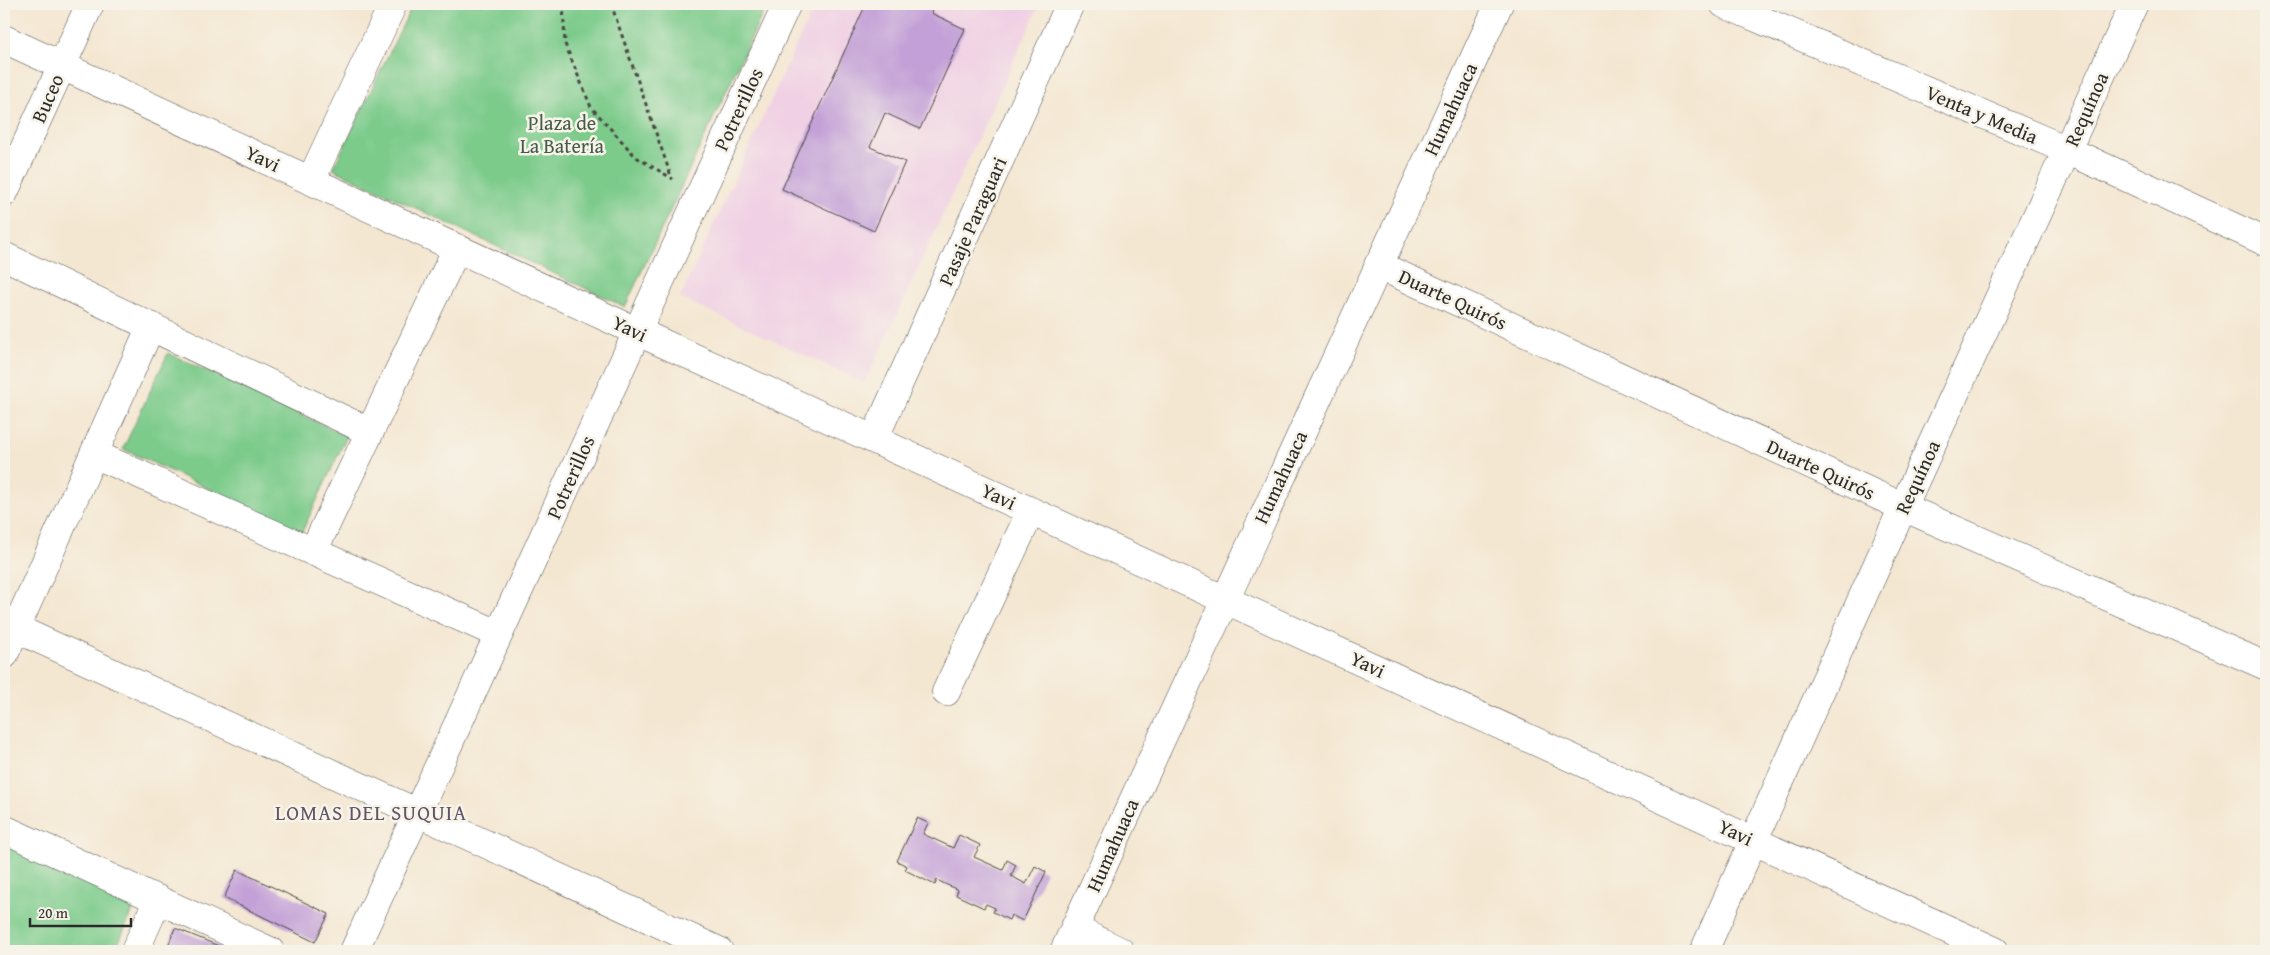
<svg xmlns="http://www.w3.org/2000/svg" width="2270" height="955" font-family="'Gentium Book Plus',serif">
	<style>
		.built { fill: #f0d0e4 }
		.green { fill: #7ccb8b; stroke: #547b5b }
		.building { fill: #c3a0d7 }
		.lines { fill: none; stroke-linecap: round; stroke-linejoin: round }
		.minor-casing { stroke: #494744; stroke-width: 29 }
		.path { stroke: #494744; stroke-width: 3; stroke-dasharray: 4 4; stroke-linecap: butt }
		.minor { stroke: #fff; stroke-width: 28 }
		.labels { text-anchor: middle; dominant-baseline: central; stroke-width: 5; stroke-linejoin: round; paint-order: stroke }
		.street-label { font-size: 20px; fill: #2b2b2b; stroke: #f7f3e8 }
		.park-label { font-size: 20px; fill: #435b48; stroke: #f7f3e8 }
		.neighbourhood-label { font-size: 21px; letter-spacing: 1px; fill: #605467; stroke: #f7f3e8 }
	</style>
	<rect width="100%" height="100%" fill="#f7f3e8"/>
	<filter id="ink" filterUnits="userSpaceOnUse"><feTurbulence type="fractalNoise" baseFrequency=".02" numOctaves="2"/><feDisplacementMap in="SourceGraphic" scale="10" xChannelSelector="R" yChannelSelector="G"/><feConvolveMatrix kernelMatrix="1 2 1 2 8 2 1 2 1" color-interpolation-filters="sRGB"/></filter>
	<filter id="wash" filterUnits="userSpaceOnUse"><feTurbulence type="fractalNoise" baseFrequency=".0096" numOctaves="4" result="noise"/><feDisplacementMap in="SourceGraphic" scale="20" xChannelSelector="R" yChannelSelector="G"/><feGaussianBlur stdDeviation="1.12" result="paint"/><feColorMatrix in="noise" values="0 0 0 0 0 0 0 0 0 0 0 0 0 0 0 0 0 1.4 0 .05"/><feComposite in="paint" operator="in"/></filter>
	<g filter="url(#wash)">
		<rect width="100%" height="100%" fill="#f4e7d2"/>
		<path class="built" d="M815 4H1040L865 383 680 298Z"/>
		<path class="green" d="M413 4H767L625 307 333 169Z
			M168 353 347 436 302 532 123 449Z
			M4 842 137 901 115 951H4Z"/>
		<g id="blocks">
			<path class="building" d="M866 4H936L931 13 965 29 920 129 885 113 870 147 905 162 874 231 782 189Z
				M917 818 928 823 923 834 953 848 959 835 980 845 974 857 1003 870 1007 860 1016 865 1011 876 1026 884 1035 866 1046 872 1023 921 1011 915 1009 920 993 912 995 908 986 904 984 908 956 895 958 890 945 884 937 880 935 885 905 870 907 866 897 861Z
				M237 870 329 914 315 942 224 898Z
				M175 928 231 951H166Z"/>
		</g>
	</g>
	<g filter="url(#ink)">
		<use href="#blocks" fill-opacity="0" stroke="#494744" stroke-width="1"/>
		<g class="lines">
			<defs>
				<path id="minor" d="M1724 4 2067 150 2266 242
					M4 39 636 331 1995 951
					M311 180 393 4
					M4 193 90 4
					M4 256 370 432
					M1378 265 1903 507 2266 666
					M874 439 1070 4
					M94 454 498 634
					M313 552 457 248
					M4 623 719 951
					M4 655 151 326
					M946 692 1031 511
					M4 829 270 951
					M1074 929 1120 951
					M135 951 158 899
					M354 951 787 4
					M1064 951 1499 4
					M1704 951 1903 507 2134 4"/>
			</defs>
			<use href="#minor" class="minor-casing"/>
			<path class="path" d="M563 4 565 44 591 107 636 157 673 179
				M611 4 672 179"/>
			<use href="#minor" class="minor"/>
		</g>
	</g>
	<g class="labels">
		<g class="street-label">
			<text transform="translate(47 98) rotate(-66)">Buceo</text>
			<text transform="translate(738 109) rotate(-65)">Potrerillos</text>
			<text transform="translate(1450 109) rotate(-65)">Humahuaca</text>
			<text transform="translate(2086 109) rotate(-66)">Requínoa</text>
			<text transform="translate(1982 114) rotate(23)">Venta y Media</text>
			<text transform="translate(263 158) rotate(25)">Yavi</text>
			<text transform="translate(972 221) rotate(-66)">Pasaje Paraguari</text>
			<text transform="translate(1453 299) rotate(25)">Duarte Quirós</text>
			<text transform="translate(630 328) rotate(25)">Yavi</text>
			<text transform="translate(1821 469) rotate(25)">Duarte Quirós</text>
			<text transform="translate(570 477) rotate(-66)">Potrerillos</text>
			<text transform="translate(1280 477) rotate(-65)">Humahuaca</text>
			<text transform="translate(1917 477) rotate(-65)">Requínoa</text>
			<text transform="translate(999 496) rotate(25)">Yavi</text>
			<text transform="translate(1368 664) rotate(25)">Yavi</text>
			<text transform="translate(1736 832) rotate(25)">Yavi</text>
			<text transform="translate(1112 845) rotate(-66)">Humahuaca</text>
		</g>
		<g class="park-label">
			<text x="562" y="122">Plaza de<tspan x="562" dy="23">La Batería</tspan></text>
		</g>
		<g class="neighbourhood-label">
			<text x="371" y="812">LOMAS DEL SUQUIA</text>
		</g>
	</g>
	<rect width="2270" height="955" fill="none" stroke="#f7f3e8" stroke-width="20"/>
	<path d="M30 918v8h101v-8" fill="none" stroke="#2b2b2b" stroke-width="2.5"/>
	<text x="38" y="918" font-size="15" fill="#2b2b2b" stroke="#f7f3e8" stroke-width="4" paint-order="stroke">20 m</text>
</svg>
